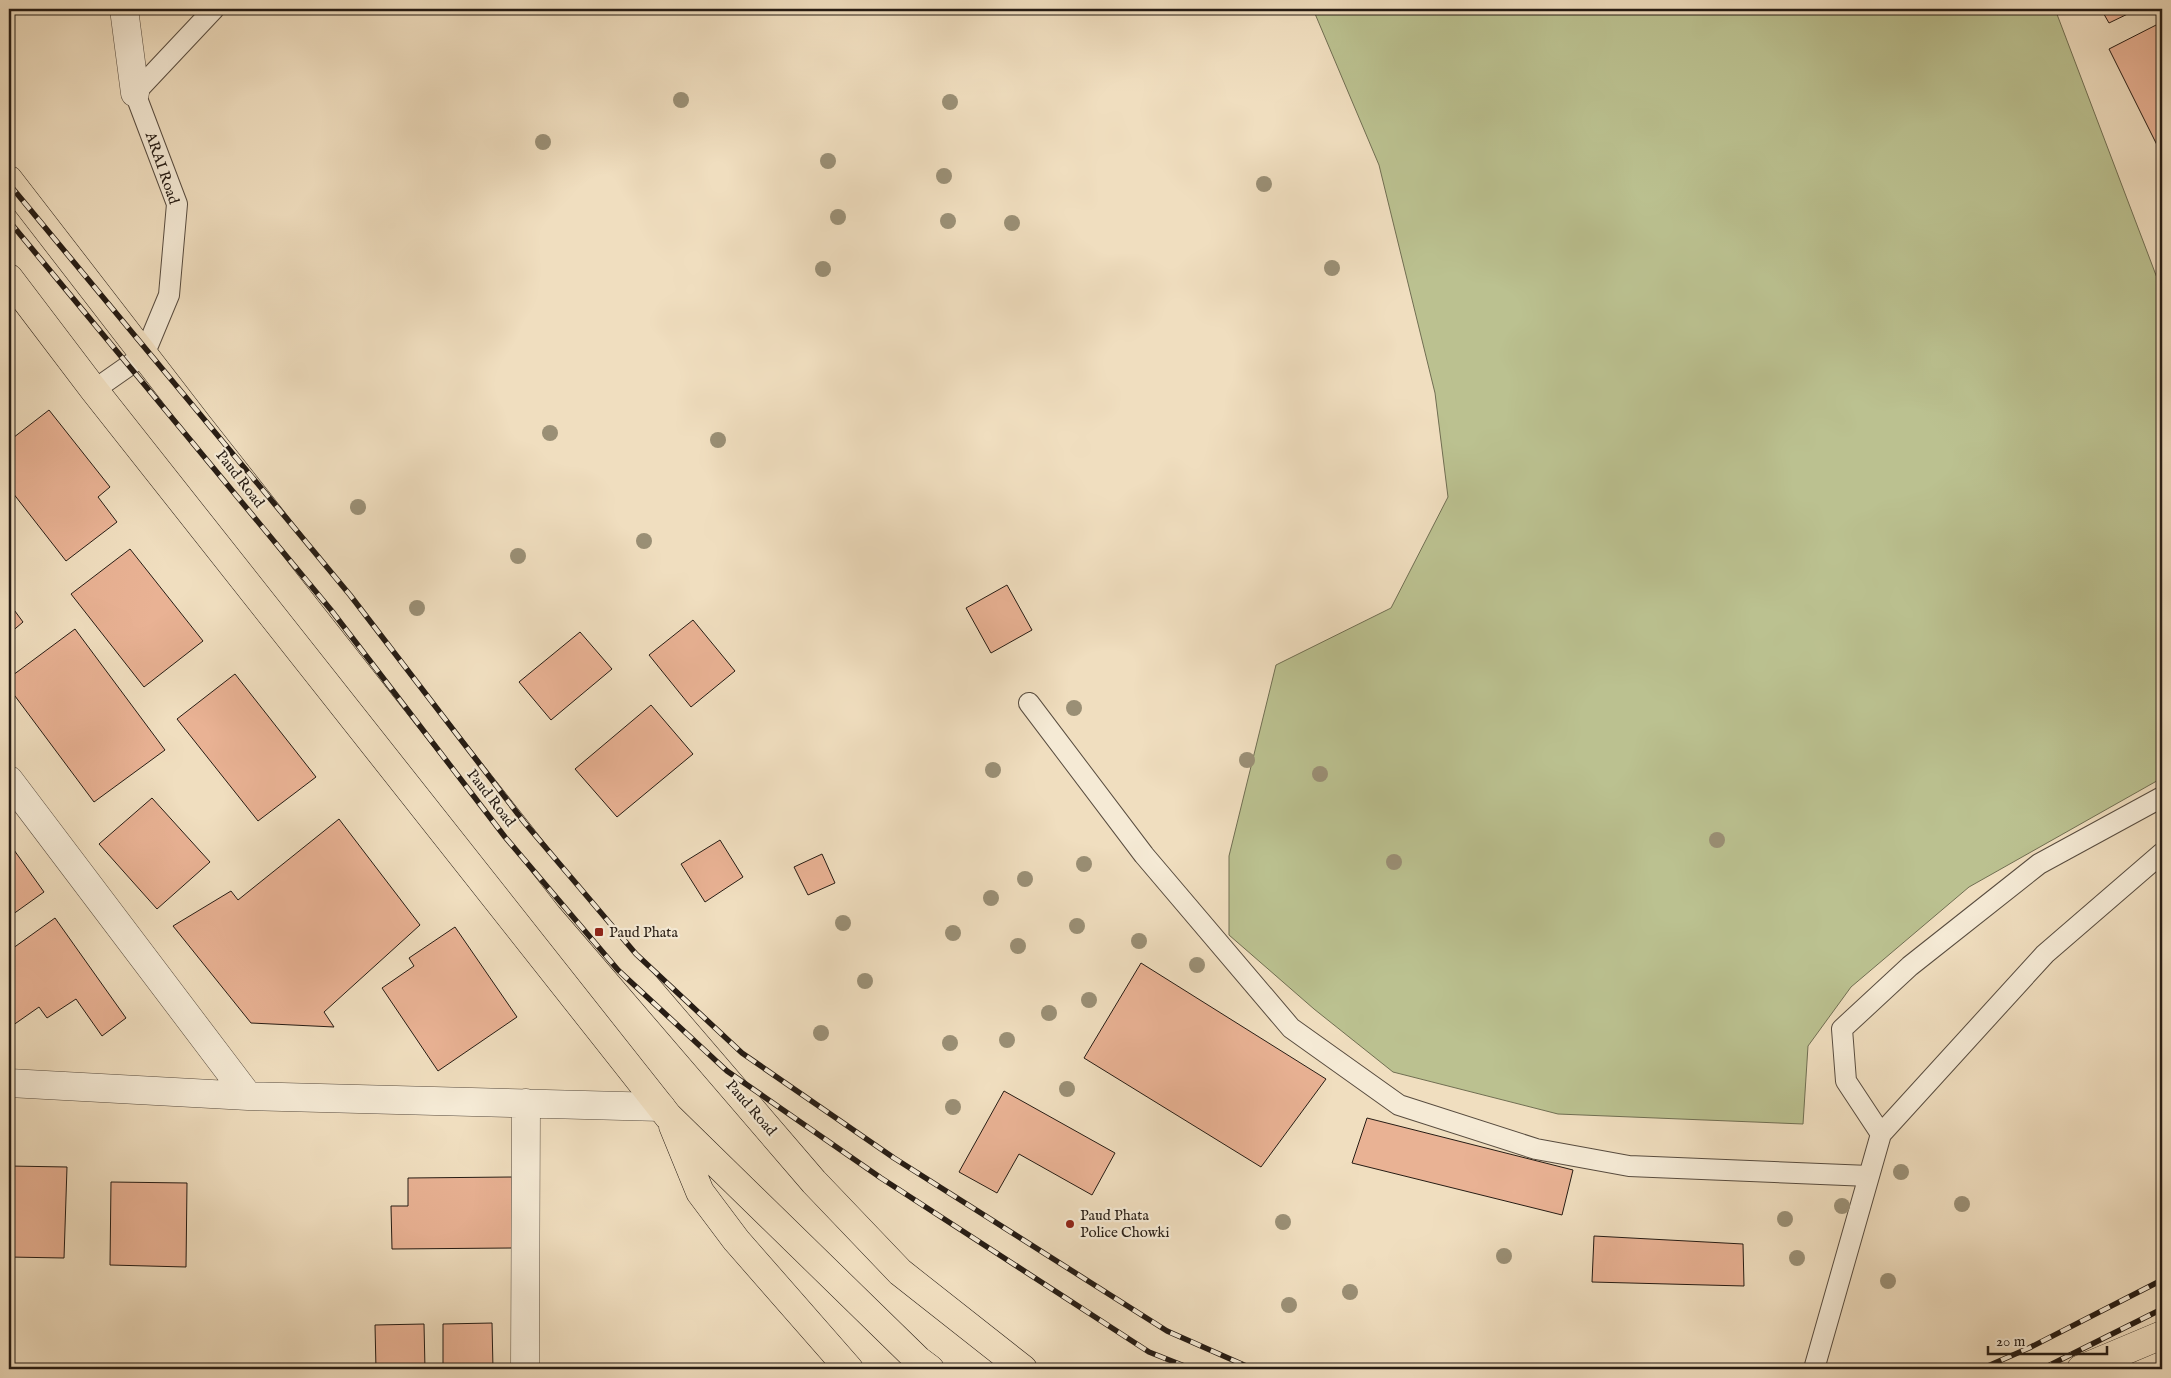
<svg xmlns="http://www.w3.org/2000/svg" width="2171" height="1378" font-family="'IM FELL English',serif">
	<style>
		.green { fill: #bbc190; stroke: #706e52 }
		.building { fill: #e9b294; stroke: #261c14 }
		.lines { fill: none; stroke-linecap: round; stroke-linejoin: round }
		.service-casing { stroke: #584c3f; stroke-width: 22 }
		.minor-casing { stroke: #584c3f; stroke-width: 29 }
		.primary-casing { stroke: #261c14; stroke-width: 29 }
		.service { stroke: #f5ead5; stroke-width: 20 }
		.minor { stroke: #f5ead5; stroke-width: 28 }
		.primary { stroke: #f0debf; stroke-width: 28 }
		.rail-casing { stroke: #261c14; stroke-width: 5.5 }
		.rail { stroke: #f5ead5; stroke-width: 4; stroke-dasharray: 11; stroke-linecap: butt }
		.tree { fill: #9a8f75 }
		.poi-dot { fill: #8f2418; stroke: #f5ead5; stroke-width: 2 }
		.labels { text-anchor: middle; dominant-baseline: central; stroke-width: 4.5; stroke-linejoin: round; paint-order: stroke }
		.street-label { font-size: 15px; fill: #261c14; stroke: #f5ead5 }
		.poi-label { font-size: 15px; fill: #261c14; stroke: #f5ead5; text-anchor: start }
	</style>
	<rect width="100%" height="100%" fill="#f0debf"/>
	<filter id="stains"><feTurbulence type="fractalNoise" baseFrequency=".004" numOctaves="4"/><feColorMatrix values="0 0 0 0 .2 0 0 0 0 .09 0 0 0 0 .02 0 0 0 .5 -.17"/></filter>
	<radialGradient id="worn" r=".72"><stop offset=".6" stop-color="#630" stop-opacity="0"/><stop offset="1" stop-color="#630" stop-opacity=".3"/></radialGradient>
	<path class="green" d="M1313 9H2055L2162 291V778L1969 887 1851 987 1808 1046 1803 1124 1558 1114 1393 1072 1314 1009 1229 935V856L1276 665 1391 608 1448 497 1435 393 1379 165Z"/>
	<path class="building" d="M2101 9H2138L2109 23Z
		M2162 22V155L2109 49Z
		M49 410 110 487 98 497 117 522 66 561 9 488V441Z
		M130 549 203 641 144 687 71 594Z
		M1007 585 1032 630 991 653 966 608Z
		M9 603 23 622 9 634Z
		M693 620 735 671 691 707 649 655Z
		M75 629 165 750 94 802 9 688V678Z
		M580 632 612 669 551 720 519 682Z
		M235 674 316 777 258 821 177 719Z
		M651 705 693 754 617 817 575 769Z
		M152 798 210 862 157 909 99 844Z
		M339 819 420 925 324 1012 334 1027 251 1023 173 926 231 891 238 900Z
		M720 840 743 877 705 902 681 864Z
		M9 843 44 892 9 917Z
		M822 854 835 883 808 895 794 867Z
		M55 918 126 1018 102 1036 76 999 47 1018 39 1007 9 1028V951Z
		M455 927 517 1017 438 1071 382 988 414 966 409 958Z
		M1141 963 1326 1079 1261 1167 1084 1058Z
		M1004 1091 1115 1153 1092 1195 1019 1154 997 1193 959 1172Z
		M1367 1118 1573 1170 1562 1215 1352 1163Z
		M9 1166 67 1167 64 1258 9 1257Z
		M512 1177V1248L392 1249 391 1206H408V1178Z
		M111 1182 187 1183 186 1267 110 1265Z
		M1594 1236 1743 1244 1744 1286 1592 1282Z
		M492 1323 493 1369H443V1324Z
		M424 1324 425 1369H376L375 1325Z"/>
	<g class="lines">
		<defs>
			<path id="service" d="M94 390 144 355 169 295 177 204 135 93 214 9
				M1029 703 1144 855 1291 1028 1399 1105 1536 1149 1629 1166 1869 1176
				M1881 1134 1846 1081 1842 1029 1910 966 2039 864 2162 797
				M1814 1369 1881 1134 2045 954 2162 853"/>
			<path id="minor" d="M124 9 135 93
				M9 780 248 1096
				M9 1083 248 1096 661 1107
				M525 1369 526 1103"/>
			<path id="primary" d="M9 180 199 426 570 898 814 1182 900 1272 1023 1369
				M9 278 94 390 668 1116 918 1360 930 1369
				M673 1126 700 1192 736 1240 849 1369
				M2081 1369 2162 1335"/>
		</defs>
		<use href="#service" class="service-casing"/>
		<use href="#minor" class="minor-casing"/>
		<use href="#primary" class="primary-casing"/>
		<use href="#service" class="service"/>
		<use href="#minor" class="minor"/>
		<use href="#primary" class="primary"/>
		<defs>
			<path id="rail" d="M9 184 350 595 524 822 636 954 742 1053 894 1158 1167 1331 1253 1369
				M9 221 331 610 505 837 618 970 727 1071 881 1178 1149 1352 1192 1369
				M1981 1369 2029 1348 2162 1280
				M2042 1369 2162 1309"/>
		</defs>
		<use href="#rail" class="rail-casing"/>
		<use href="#rail" class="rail"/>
	</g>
	<g class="tree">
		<circle cx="681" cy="100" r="8"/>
		<circle cx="950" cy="102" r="8"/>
		<circle cx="543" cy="142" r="8"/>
		<circle cx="828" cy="161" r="8"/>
		<circle cx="944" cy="176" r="8"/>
		<circle cx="1264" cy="184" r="8"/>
		<circle cx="838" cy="217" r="8"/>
		<circle cx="948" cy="221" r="8"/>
		<circle cx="1012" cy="223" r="8"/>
		<circle cx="1332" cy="268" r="8"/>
		<circle cx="823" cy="269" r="8"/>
		<circle cx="550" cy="433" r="8"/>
		<circle cx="718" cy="440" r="8"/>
		<circle cx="358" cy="507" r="8"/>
		<circle cx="644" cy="541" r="8"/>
		<circle cx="518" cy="556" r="8"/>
		<circle cx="417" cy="608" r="8"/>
		<circle cx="1074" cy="708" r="8"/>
		<circle cx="1247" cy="760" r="8"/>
		<circle cx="993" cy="770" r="8"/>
		<circle cx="1320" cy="774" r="8"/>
		<circle cx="1717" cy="840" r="8"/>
		<circle cx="1394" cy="862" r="8"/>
		<circle cx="1084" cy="864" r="8"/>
		<circle cx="1025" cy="879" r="8"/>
		<circle cx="991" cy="898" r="8"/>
		<circle cx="843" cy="923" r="8"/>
		<circle cx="1077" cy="926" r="8"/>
		<circle cx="953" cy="933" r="8"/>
		<circle cx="1139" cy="941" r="8"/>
		<circle cx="1018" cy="946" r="8"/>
		<circle cx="1197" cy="965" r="8"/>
		<circle cx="865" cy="981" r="8"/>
		<circle cx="1089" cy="1000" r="8"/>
		<circle cx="1049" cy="1013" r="8"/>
		<circle cx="821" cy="1033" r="8"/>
		<circle cx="1007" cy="1040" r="8"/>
		<circle cx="950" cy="1043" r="8"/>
		<circle cx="1067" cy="1089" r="8"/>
		<circle cx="953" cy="1107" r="8"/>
		<circle cx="1901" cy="1172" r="8"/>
		<circle cx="1962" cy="1204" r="8"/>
		<circle cx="1842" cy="1206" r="8"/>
		<circle cx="1785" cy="1219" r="8"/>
		<circle cx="1283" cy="1222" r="8"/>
		<circle cx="1504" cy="1256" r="8"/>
		<circle cx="1797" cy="1258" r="8"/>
		<circle cx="1888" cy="1281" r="8"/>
		<circle cx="1350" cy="1292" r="8"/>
		<circle cx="1289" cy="1305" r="8"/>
	</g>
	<g class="poi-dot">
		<rect x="594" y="927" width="10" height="10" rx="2.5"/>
		<circle cx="1070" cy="1224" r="5"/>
	</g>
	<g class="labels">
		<g class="street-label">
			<text transform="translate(162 168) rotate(71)">ARAI Road</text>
			<text transform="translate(240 479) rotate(52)">Paud Road</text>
			<text transform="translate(491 798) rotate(52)">Paud Road</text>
			<text transform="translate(751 1108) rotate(49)">Paud Road</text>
		</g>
		<g class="poi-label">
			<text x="609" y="932">Paud Phata</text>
			<text x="1080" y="1215">Paud Phata<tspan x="1080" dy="17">Police Chowki</tspan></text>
		</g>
	</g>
	<rect width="2171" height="1378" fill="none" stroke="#f0debf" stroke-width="30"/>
	<rect x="10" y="10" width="2151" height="1358" fill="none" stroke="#261c14" stroke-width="2.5"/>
	<rect x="15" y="15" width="2141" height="1348" fill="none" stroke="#261c14"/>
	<path d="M1988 1346v8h119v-8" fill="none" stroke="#261c14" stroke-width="2.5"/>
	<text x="1996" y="1346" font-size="15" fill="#261c14" stroke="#f5ead5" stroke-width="4" paint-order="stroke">20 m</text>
	<rect width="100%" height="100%" filter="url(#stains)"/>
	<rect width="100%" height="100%" fill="url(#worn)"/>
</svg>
